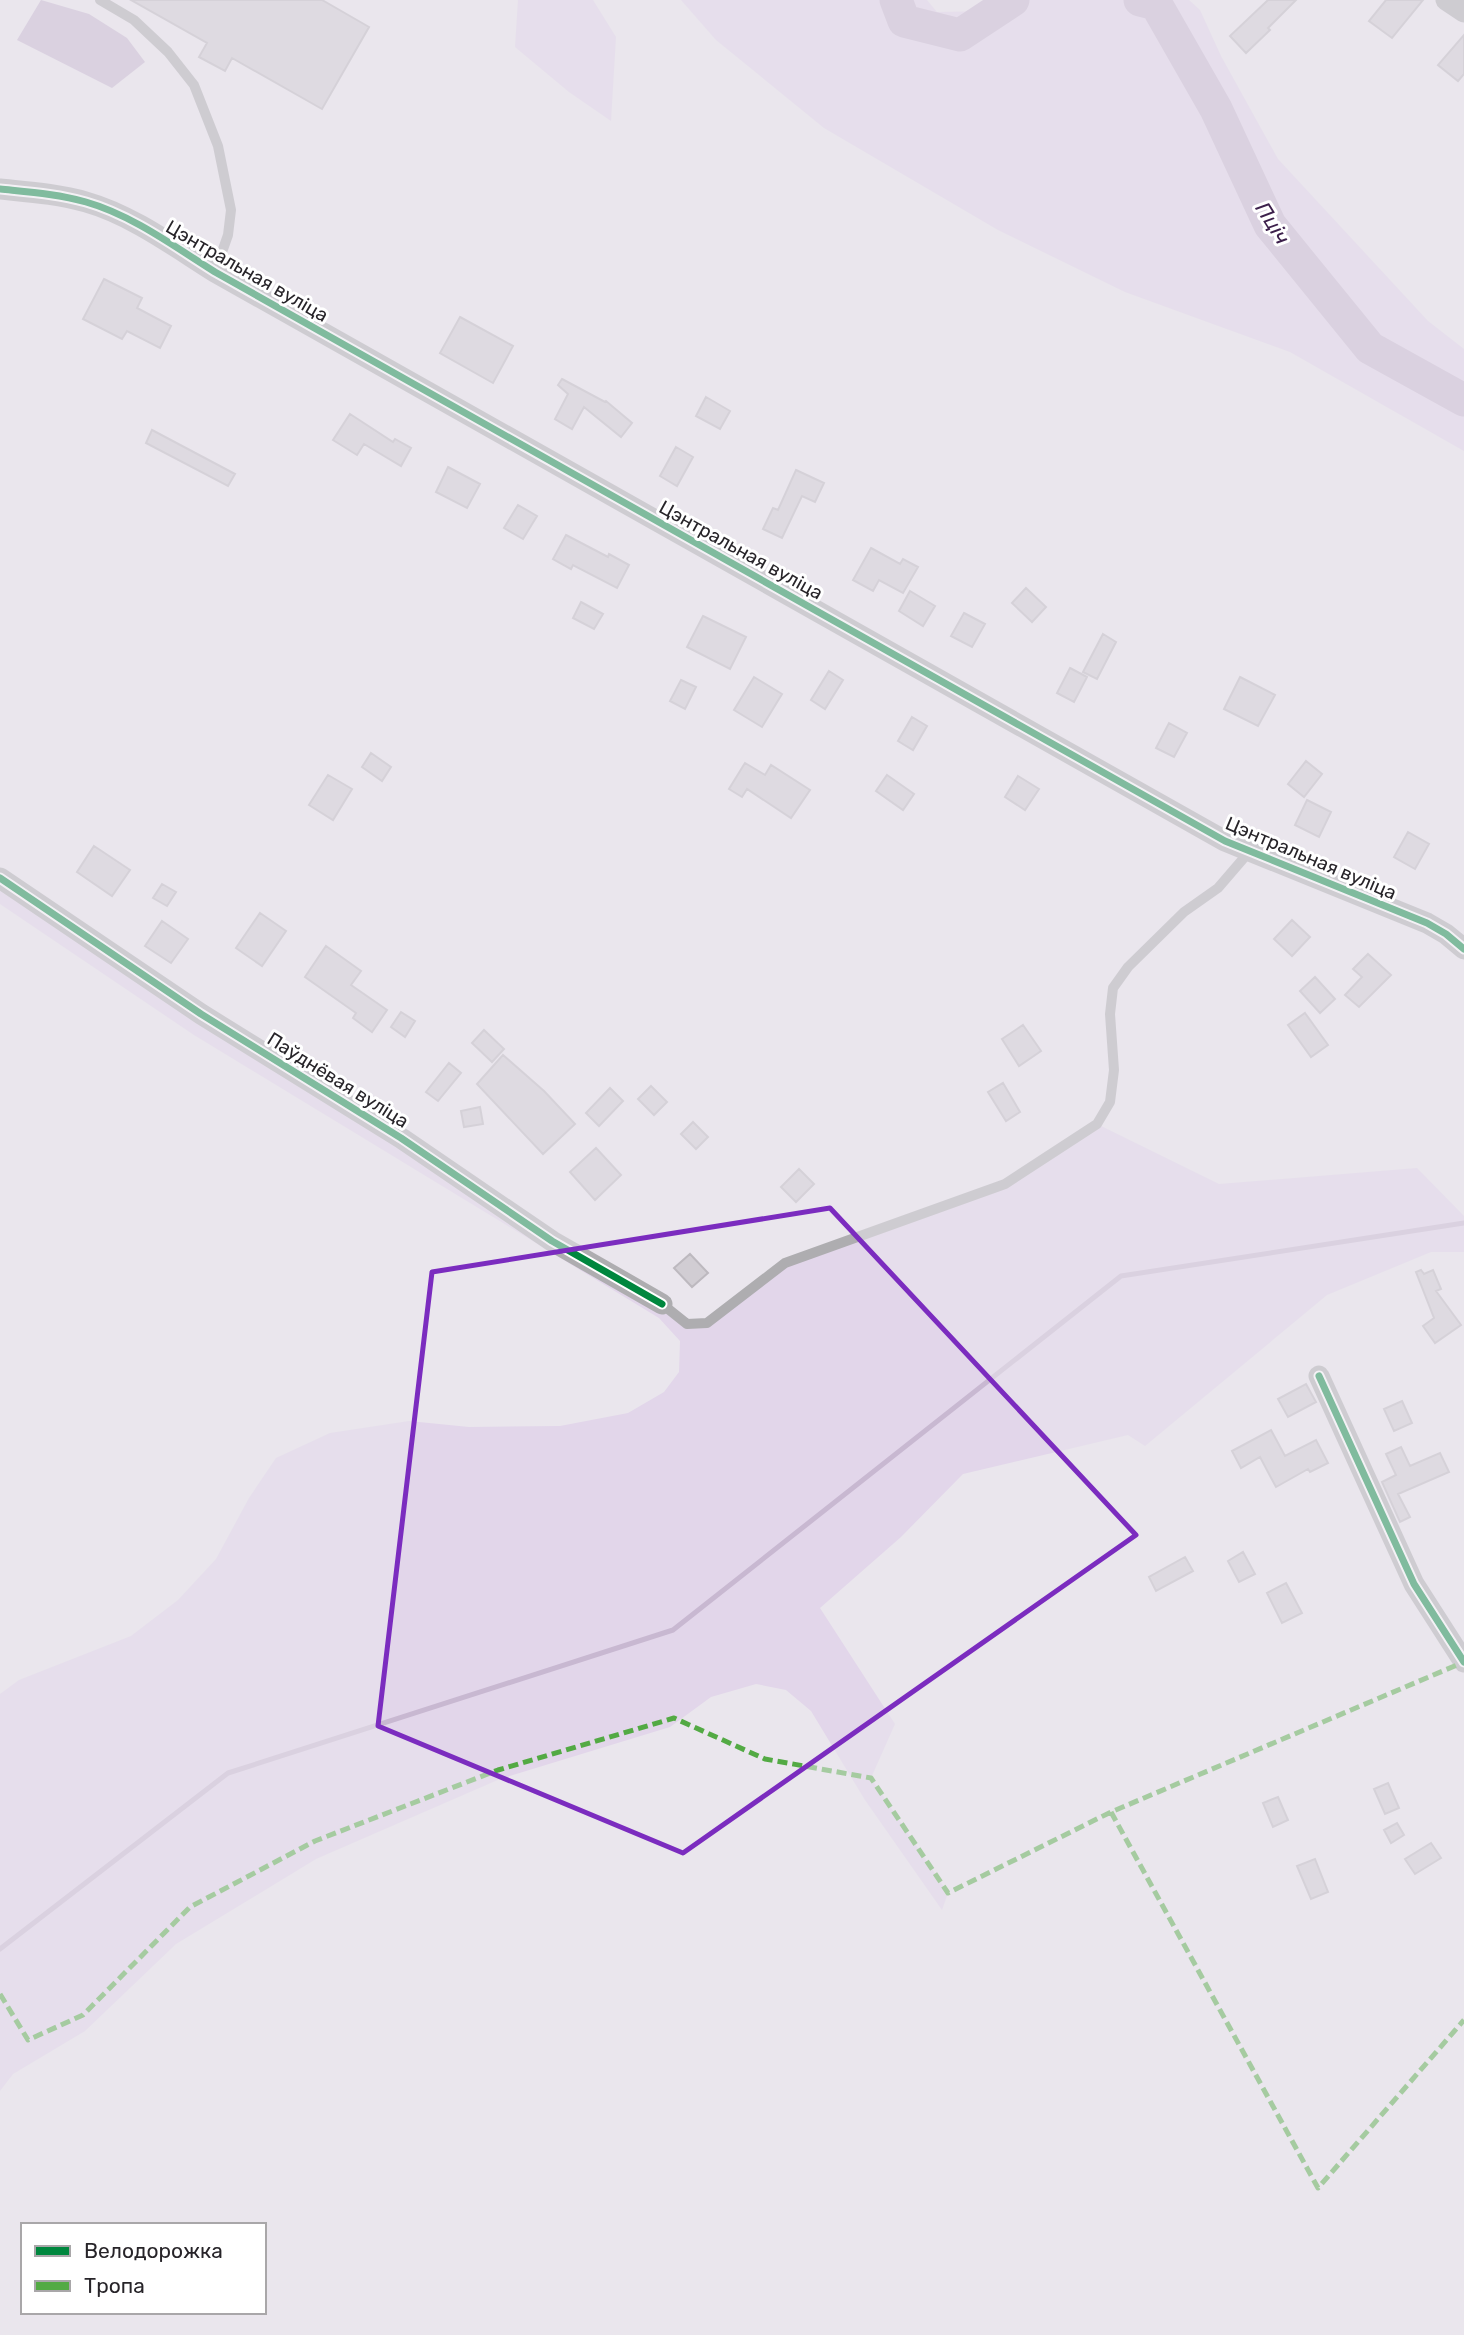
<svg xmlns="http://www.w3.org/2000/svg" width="1464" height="2335" font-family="Rubik,sans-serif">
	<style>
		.green { fill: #e2d6ea }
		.water { fill: #c8b8d1 }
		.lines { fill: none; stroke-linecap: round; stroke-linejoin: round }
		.stream { stroke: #c8b8d1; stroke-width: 5 }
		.river { stroke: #c8b8d1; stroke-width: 33 }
		.building { fill: #d1cdd3; stroke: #bdb9bf; stroke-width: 2 }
		.service { stroke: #aeadb0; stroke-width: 10 }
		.minor { stroke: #aeadb0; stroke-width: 21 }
		.quiet { stroke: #53aa44; stroke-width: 5; stroke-dasharray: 10 5; stroke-linecap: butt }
		.cycleway-casing { stroke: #fff; stroke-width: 11 }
		.cycleway { stroke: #00873e; stroke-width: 7 }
		.marked { fill: none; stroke: #7b2cbf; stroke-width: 5; stroke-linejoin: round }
		.labels { text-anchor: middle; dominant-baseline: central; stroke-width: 6; stroke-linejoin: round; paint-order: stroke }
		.street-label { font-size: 19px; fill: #272429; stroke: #fff }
		.water-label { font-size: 21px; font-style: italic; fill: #3d204c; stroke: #fff }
	</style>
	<rect width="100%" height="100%" fill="#eae6ed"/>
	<path class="green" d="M518 0H593L616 37 611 121 569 92 515 47Z
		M681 0H927L937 12 993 11 1015 0H1189L1200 10 1221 56 1278 159 1428 321 1464 349V451L1290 352 1125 292 998 230 824 128 716 40Z
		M0 878 687 1324 707 1323 785 1263 1005 1184 1097 1124 1219 1184 1417 1168 1464 1216V1252H1431L1327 1295 1145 1446 1128 1435 963 1474 901 1537 820 1608 895 1724 871 1778 948 1893 942 1910 865 1800 811 1711 786 1690 756 1684 711 1697 670 1727 500 1779 316 1859 176 1944 85 2031 13 2074 0 2091V1694L19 1680 131 1636 178 1600 216 1559 249 1498 276 1458 330 1433 409 1421 469 1427 560 1426 628 1413 664 1392 679 1372 680 1341 659 1318 194 1035 0 904Z"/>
	<path class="water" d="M41 0 89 14 127 38 145 62 112 88 17 40Z"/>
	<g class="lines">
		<path class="stream" d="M0 1949 228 1773 673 1630 1121 1276 1464 1223"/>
		<path class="river" d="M896 0 904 21 960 35 1013 0
			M1140 0 1156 4 1216 109 1270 225 1370 348 1464 400"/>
	</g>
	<path class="building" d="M131 0H322L369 27 322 109 232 58 225 71 199 57 207 43Z
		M1268 0H1296L1268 28 1270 30 1246 53 1230 36Z
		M1386 0H1423L1392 38 1369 21Z
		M1464 35V74L1458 81 1438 65Z
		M104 279 142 298 137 308 171 326 160 348 127 331 122 339 83 319Z
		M460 317 513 346 493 383 440 353Z
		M562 379 605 402 606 401 632 423 621 437 584 407 572 429 555 419 568 394 558 385Z
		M706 397 730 411 720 429 696 416Z
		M350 414 393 442 395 439 411 448 401 466 364 444 357 455 333 440Z
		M152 430 235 474 228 486 146 443Z
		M676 447 693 457 677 486 660 476Z
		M448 467 480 484 467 508 436 492Z
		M796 470 824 483 815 502 802 496 782 538 763 529 773 508 778 510Z
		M518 505 537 516 523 539 504 528Z
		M566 535 608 557 609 554 629 565 617 588 573 565 571 569 553 559Z
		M871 548 900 564 903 559 918 567 903 593 879 580 873 591 853 580Z
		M1026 588 1046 607 1032 622 1012 603Z
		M910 591 935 606 923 626 899 611Z
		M581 602 603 614 594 629 573 618Z
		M964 613 985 624 972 647 951 636Z
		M703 616 746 637 730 669 687 647Z
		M1103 634 1116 642 1097 679 1083 672Z
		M1070 668 1087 677 1074 702 1057 693Z
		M829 671 843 680 825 709 811 700Z
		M754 677 782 694 762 727 734 710Z
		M1240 677 1275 695 1258 726 1224 709Z
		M681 680 696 687 685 709 670 701Z
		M912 717 927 726 913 750 898 741Z
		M1169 723 1187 733 1174 757 1156 748Z
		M371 753 391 767 382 781 362 767Z
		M1306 761 1322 774 1304 797 1288 784Z
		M745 763 765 775 771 765 810 790 791 818 747 789 742 797 729 789Z
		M328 775 352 789 333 820 309 805Z
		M887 775 914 794 903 810 876 791Z
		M1018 776 1039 789 1025 810 1005 797Z
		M1307 800 1331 812 1319 837 1295 825Z
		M1408 832 1429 844 1415 869 1394 857Z
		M94 846 130 870 112 896 77 872Z
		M162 884 176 892 167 906 153 898Z
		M260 913 286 931 262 966 236 948Z
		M1292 920 1310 937 1292 956 1274 939Z
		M162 921 188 939 171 963 145 946Z
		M326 946 361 971 351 985 387 1010 372 1032 353 1018 356 1013 305 977Z
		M1368 954 1391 975 1359 1007 1345 995 1362 977 1353 969Z
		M1315 977 1335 999 1320 1013 1300 991Z
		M401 1012 415 1021 405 1037 391 1027Z
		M1305 1013 1328 1045 1311 1057 1288 1025Z
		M1023 1025 1041 1051 1019 1066 1002 1039Z
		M484 1030 504 1049 492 1062 472 1043Z
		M503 1055 544 1091 575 1124 543 1154 477 1084Z
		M449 1063 461 1073 438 1101 426 1092Z
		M1003 1083 1020 1112 1006 1121 988 1092Z
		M651 1086 667 1102 654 1115 638 1099Z
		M610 1088 623 1101 599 1126 586 1113Z
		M480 1107 483 1124 464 1127 461 1111Z
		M693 1122 708 1137 696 1149 681 1134Z
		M596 1148 621 1175 595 1200 570 1172Z
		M799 1169 814 1184 796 1202 781 1187Z
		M690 1254 708 1273 692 1287 674 1268Z
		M1421 1270 1424 1274 1433 1270 1441 1289 1436 1291 1461 1325 1435 1343 1423 1326 1434 1318 1416 1272Z
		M1306 1384 1316 1402 1288 1417 1278 1399Z
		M1402 1401 1412 1423 1394 1431 1384 1409Z
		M1271 1430 1285 1456 1316 1440 1328 1463 1310 1472 1308 1469 1276 1487 1260 1457 1241 1468 1232 1451Z
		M1401 1447 1410 1466 1440 1453 1449 1472 1398 1494 1410 1517 1400 1522 1382 1482 1396 1475 1386 1454Z
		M1243 1552 1255 1574 1239 1582 1228 1561Z
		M1185 1557 1193 1571 1156 1591 1149 1577Z
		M1286 1583 1302 1613 1282 1623 1267 1593Z
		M1388 1783 1399 1808 1385 1814 1374 1789Z
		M1278 1797 1288 1820 1273 1827 1263 1803Z
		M1397 1823 1404 1835 1391 1843 1384 1830Z
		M1431 1843 1441 1858 1415 1874 1405 1859Z
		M1315 1859 1328 1892 1311 1899 1297 1866Z"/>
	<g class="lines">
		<path class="service" d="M100 0 134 20 168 52 194 85 218 146 231 210 228 235 215 272
			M662 1304 687 1324 707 1323 785 1263 1005 1184 1097 1124 1110 1102 1114 1070 1110 1014 1113 988 1128 967 1184 912 1218 888 1249 852"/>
		<path class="minor" d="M1446 0 1464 12
			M0 189C29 192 58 194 86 202 132 215 175 247 215 272L1225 841 1427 923 1446 934 1464 949
			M0 878 201 1014 401 1138 552 1241 662 1304
			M1319 1376 1414 1584 1464 1662"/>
		<path class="quiet" d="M1111 1812 1318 2188 1464 2020
			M0 1994 28 2040 83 2015 190 1907 315 1841 498 1770 674 1718 765 1759 871 1778 948 1893 1111 1812 1464 1662"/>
		<defs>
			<path id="cycleway" d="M0 189C29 192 58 194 86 202 132 215 175 247 215 272L1225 841 1427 923 1446 934 1464 949
				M0 878 201 1014 401 1138 552 1241 662 1304
				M1319 1376 1414 1584 1464 1662"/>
		</defs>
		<use href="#cycleway" class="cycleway-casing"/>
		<use href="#cycleway" class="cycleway"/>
	</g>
	<path d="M0 0H1464V2335H0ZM830 1208 1136 1535 683 1853 378 1726 432 1272Z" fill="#eae6ed" fill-opacity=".55" fill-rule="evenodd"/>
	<path class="marked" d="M830 1208 1136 1535 683 1853 378 1726 432 1272Z"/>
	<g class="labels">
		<g class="street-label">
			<text transform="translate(247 271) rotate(30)">Цэнтральная вуліца</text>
			<text transform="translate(741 550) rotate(29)">Цэнтральная вуліца</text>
			<text transform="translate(1311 858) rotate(23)">Цэнтральная вуліца</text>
			<text transform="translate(338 1080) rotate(32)">Паўднёвая вуліца</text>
		</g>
		<g class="water-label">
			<text transform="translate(1273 223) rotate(58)">Пціч</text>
		</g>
	</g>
	<rect x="21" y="2223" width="245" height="91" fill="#ffffff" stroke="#a9a7a9" stroke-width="2"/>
	<rect x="35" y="2246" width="35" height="10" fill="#00873e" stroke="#a9a7a9" stroke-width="2"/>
	<text x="84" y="2258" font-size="21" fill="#272429">Велодорожка</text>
	<rect x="35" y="2281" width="35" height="10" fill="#53aa44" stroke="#a9a7a9" stroke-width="2"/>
	<text x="84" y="2293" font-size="21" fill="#272429">Тропа</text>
</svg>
